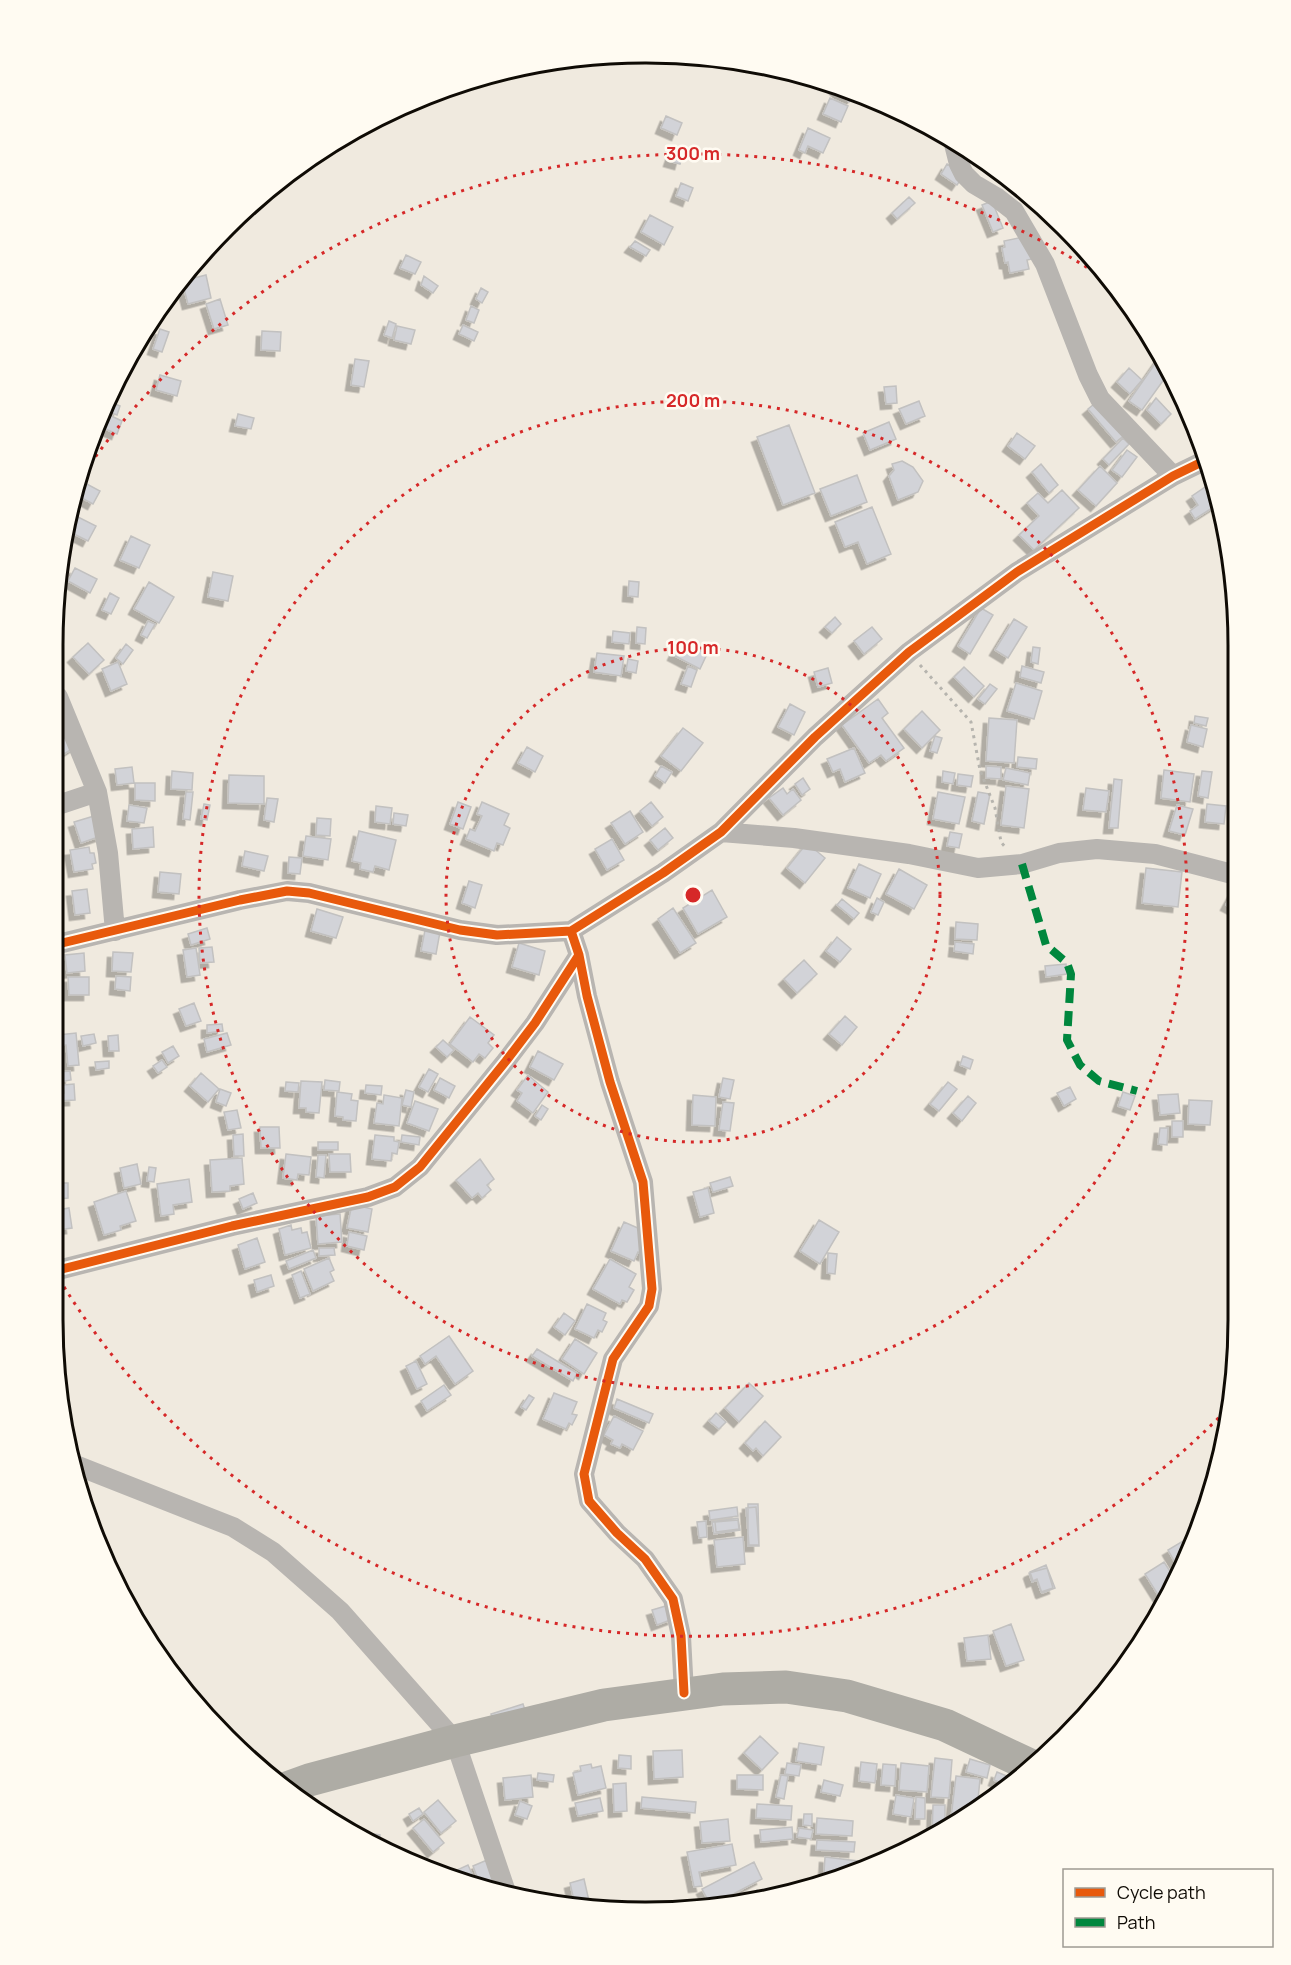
<svg xmlns="http://www.w3.org/2000/svg" width="1291" height="1965" font-family="Manrope,sans-serif">
	<style>
		.building { fill: #d2d3d8; stroke: #c2c1c0; stroke-width: 1.5; filter: url(#shadow) }
		.lines { fill: none; stroke-linecap: round; stroke-linejoin: round }
		.path { stroke: #b6b4ae; stroke-width: 3; stroke-dasharray: 3 4.5; stroke-linecap: butt }
		.minor { stroke: #b8b5b1; stroke-width: 20 }
		.trunk { stroke: #aeaca5; stroke-width: 33 }
		.quiet { stroke: #00873e; stroke-width: 8; stroke-dasharray: 15 8; stroke-linecap: butt }
		.cycleway-casing { stroke: #fffbf2; stroke-width: 13 }
		.cycleway { stroke: #e8590c; stroke-width: 9 }
		.ring { fill: none; stroke: #d62828; stroke-width: 3; stroke-dasharray: 3 6 }
		.rim { fill: none; stroke: #0f0b05; stroke-width: 3 }
		.centre { fill: #d62828; stroke: #fffbf2; stroke-width: 3 }
		.ring-label { font-size: 18px; text-anchor: middle; font-weight: bold; fill: #d62828; stroke: #fffbf2; stroke-width: 5; stroke-linejoin: round; paint-order: stroke }
	</style>
	<defs>
		<filter id="shadow"><feDropShadow dx="-5.5" dy="5.5" stdDeviation="0" flood-color="#0004"/></filter>
	</defs>
	<rect width="100%" height="100%" fill="#f0eadf"/>
	<path class="building" d="M828 82 836 84 857 93 849 102Z
		M830 98 848 106 841 122 823 114Z
		M666 116 682 123 677 135 661 128Z
		M808 128 830 138 823 153 808 146 805 153 799 150Z
		M674 147 684 150 680 164 669 161Z
		M947 164 964 175 957 185 941 174Z
		M681 183 693 188 688 201 676 196Z
		M909 197 915 203 897 219 892 213Z
		M992 201 1003 228 993 232 982 205Z
		M650 215 673 227 664 245 641 232Z
		M1023 237 1032 259 1027 260 1029 269 1010 273 1008 262 1005 263 1002 248 1005 247 1004 241Z
		M635 241 650 250 646 256 630 247Z
		M406 255 421 262 415 274 400 268Z
		M206 275 211 298 188 304 182 281Z
		M424 276 438 286 433 293 421 285Z
		M481 288 488 292 482 303 476 299Z
		M220 299 228 325 214 329 206 304Z
		M471 306 479 310 474 323 466 320Z
		M389 321 396 324 392 338 384 335Z
		M463 325 478 332 474 341 459 334Z
		M397 326 415 330 411 344 394 340Z
		M160 329 169 332 162 352 153 349Z
		M262 331 281 332 280 351 261 350Z
		M1159 358 1164 362 1170 371 1142 410 1129 401Z
		M355 359 369 361 364 387 351 385Z
		M1129 368 1142 380 1130 394 1117 382Z
		M160 375 181 381 177 396 156 390Z
		M896 386 897 403 886 404 884 387Z
		M1156 398 1171 414 1161 424 1147 410Z
		M1099 400 1127 433 1116 442 1088 409Z
		M107 401 120 406 117 415 104 410Z
		M919 401 925 416 906 424 899 409Z
		M238 414 254 418 251 429 235 426Z
		M109 415 122 421 117 434 103 428Z
		M889 422 896 439 870 450 863 433Z
		M789 425 815 493 783 505 757 437Z
		M1017 433 1035 446 1025 459 1008 446Z
		M1123 438 1129 444 1109 465 1103 459Z
		M1127 450 1137 457 1122 477 1112 470Z
		M902 461 913 467 923 481 918 492 898 500 889 476 894 470 892 464Z
		M1041 464 1058 485 1049 493 1032 472Z
		M1100 466 1117 483 1096 506 1078 490Z
		M857 475 867 502 831 516 820 489Z
		M1214 481 1220 503 1195 519 1190 511 1198 505 1192 496Z
		M83 482 100 491 93 504 76 495Z
		M1062 490 1079 508 1034 550 1019 535 1039 516 1027 503 1038 493 1048 503Z
		M872 507 891 554 867 564 858 542 845 547 835 522Z
		M76 516 96 526 88 541 68 531Z
		M131 536 150 545 139 568 120 560Z
		M75 568 97 579 90 593 68 581Z
		M213 572 233 576 228 601 208 597Z
		M629 581 639 582 638 597 628 596Z
		M149 582 174 597 159 623 134 609Z
		M110 593 119 598 111 614 102 610Z
		M981 608 993 615 970 654 958 646Z
		M835 617 841 624 832 633 825 627Z
		M1014 619 1027 627 1008 658 995 650Z
		M148 621 155 624 147 638 141 635Z
		M637 627 646 628 645 644 636 643Z
		M872 627 882 639 864 654 854 641Z
		M613 631 630 633 629 644 612 642Z
		M680 640 707 654 700 669 673 655Z
		M88 643 104 660 89 674 73 657Z
		M126 644 133 650 123 664 116 658Z
		M1033 647 1040 648 1038 664 1031 662Z
		M597 653 624 656 621 676 594 672Z
		M628 659 638 661 636 673 626 671Z
		M118 662 127 684 111 691 102 669Z
		M688 666 697 670 691 687 681 684Z
		M1022 666 1044 672 1041 683 1020 677Z
		M964 667 984 686 974 697 954 677Z
		M828 668 832 683 818 687 814 672Z
		M1016 683 1042 691 1034 719 1007 711Z
		M990 684 997 689 985 704 978 699Z
		M878 699 888 713 882 718 904 748 886 761 881 755 869 763 842 725Z
		M790 704 805 712 794 735 778 727Z
		M922 711 940 730 922 748 904 729Z
		M1195 716 1208 718 1206 726 1194 723Z
		M989 718 1017 720 1014 763 986 761Z
		M1191 725 1207 729 1203 747 1187 742Z
		M683 728 703 743 681 771 661 756Z
		M68 736 75 747 64 754 58 743Z
		M935 736 942 738 937 753 930 751Z
		M527 747 543 756 535 772 518 763Z
		M854 748 865 773 845 782 840 769 833 772 827 759Z
		M1018 757 1037 759 1036 769 1017 767Z
		M661 766 672 772 665 783 655 776Z
		M986 766 1001 767V779L986 778Z
		M132 767 134 783 117 785 115 769Z
		M1006 768 1030 773 1028 785 1003 780Z
		M1164 770 1194 774 1190 802 1161 798Z
		M172 771 193 773 192 790 171 789Z
		M943 771 955 773 953 784 942 782Z
		M1202 771 1212 772 1208 798 1198 796Z
		M958 774 973 776 971 787 957 785Z
		M229 775 264 776V804L228 803Z
		M803 778 810 789 802 795 795 784Z
		M1114 779 1122 780 1118 828H1109Z
		M135 783H155V801L135 800Z
		M1006 786 1029 789 1024 828 1001 825Z
		M783 788 787 794 793 789 801 800 783 815 769 798Z
		M1086 788 1109 791 1106 812 1083 810Z
		M186 792H193L190 820 183 819Z
		M938 792 965 797 959 824 933 819Z
		M978 792 990 794 984 824 972 821Z
		M267 798 278 799 274 822 264 820Z
		M458 802 471 807 463 829 450 824Z
		M482 802 509 814 504 825 510 828 503 845 497 843 494 851 466 839 470 829 475 831 482 816 477 814Z
		M651 802 663 817 652 826 640 811Z
		M204 804 210 805 207 820 201 819Z
		M1207 804 1226 806 1224 824 1205 822Z
		M129 805 147 808 144 823 127 821Z
		M1177 805 1193 809 1185 835 1169 831Z
		M376 806 392 808 390 824 375 822Z
		M630 811 643 832 625 844 611 823Z
		M394 813 408 815 406 826 393 824Z
		M94 816 101 836 81 843 74 822Z
		M317 818 331 819 330 836 316 835Z
		M153 827 154 847 133 849 132 829Z
		M665 828 673 838 658 850 650 840Z
		M359 831 396 840 389 870 375 866 373 872 360 869 361 863 352 861Z
		M950 832 962 834 959 848 947 846Z
		M306 836 331 839 328 860 303 856Z
		M612 839 624 860 607 870 595 849Z
		M807 843 825 858 805 883 787 868Z
		M89 847 90 853H94L96 863 92 864 93 869 74 872 70 850Z
		M245 851 268 856 264 871 242 866Z
		M289 857 302 858 300 874 288 873Z
		M859 864 881 874 870 898 848 888Z
		M1146 868 1182 872 1178 907 1142 903Z
		M899 869 927 885 914 909 886 894Z
		M160 872 181 874 179 894 158 892Z
		M469 881 482 885 475 908 462 903Z
		M87 889 90 913 75 915 72 891Z
		M712 890 727 917 698 934 683 908Z
		M1233 892 1236 894V910L1226 905Z
		M877 898 884 902 878 915 871 912Z
		M842 899 859 913 854 919 837 905Z
		M673 908 696 943 680 953 658 919Z
		M317 909 343 917 336 938 311 931Z
		M956 922 978 924 977 940 955 939Z
		M207 928 210 939 191 945 188 934Z
		M425 930 440 932 436 954 421 951Z
		M837 937 851 949 840 962 826 951Z
		M955 942 974 944 973 954 954 951Z
		M519 943 545 951 539 975 512 967Z
		M212 947 214 962 200 963 199 948Z
		M196 948 200 975 187 977 183 950Z
		M113 952 133 953 131 972 112 971Z
		M84 953 85 971 67 973 65 955Z
		M804 960 817 974 797 993 784 979Z
		M1066 964 1067 974 1046 977 1045 966Z
		M116 976 131 977 130 991 115 989Z
		M68 977H89V995H69Z
		M194 1003 201 1021 186 1026 179 1009Z
		M845 1016 857 1027 842 1045 829 1034Z
		M470 1017 494 1035 488 1043 493 1048 485 1058 479 1054 473 1062 450 1044Z
		M222 1024 223 1031 207 1033V1025Z
		M76 1033 79 1065 68 1066 66 1045 58 1046V1035Z
		M227 1033 231 1045 207 1052 204 1039Z
		M94 1034 96 1043 83 1046 81 1036Z
		M118 1035 119 1051H109L108 1036Z
		M443 1040 454 1050 447 1057 436 1047Z
		M173 1046 179 1056 168 1063 162 1052Z
		M538 1051 563 1064 554 1080 530 1067Z
		M963 1056 973 1060 970 1069 960 1065Z
		M162 1060 167 1067 158 1073 153 1066Z
		M109 1061V1068L96 1070 95 1062Z
		M429 1069 438 1074 428 1092 419 1087Z
		M70 1071 71 1080 59 1082 60 1090H58V1072Z
		M201 1073 219 1089 208 1102 190 1086Z
		M528 1075 548 1092 533 1113 517 1101 522 1093 517 1090Z
		M440 1078 455 1086 449 1098 434 1090Z
		M723 1078 734 1080 730 1099 719 1097Z
		M325 1080 340 1082 339 1091 324 1090Z
		M301 1081 322 1082 319 1113 306 1112V1108H299Z
		M286 1082 299 1083 298 1092 285 1091Z
		M948 1082 957 1089 939 1111 930 1104Z
		M74 1084 75 1100 58 1101V1093H64L63 1085Z
		M366 1085 382 1086 381 1095 365 1093Z
		M1070 1087 1076 1099 1064 1106 1057 1093Z
		M220 1089 231 1093 226 1106 216 1102Z
		M406 1090 414 1092 411 1107 402 1105Z
		M337 1092 352 1094 351 1100 358 1101 356 1121 343 1120V1117L335 1116Z
		M1123 1092 1135 1096 1130 1110 1118 1106Z
		M1178 1094 1180 1113 1160 1115 1158 1095Z
		M384 1095 402 1098 399 1126 374 1123 377 1103 383 1104Z
		M693 1095 716 1097 715 1126 692 1125Z
		M968 1096 976 1103 962 1121 953 1113Z
		M1189 1100 1212 1101 1210 1125 1188 1124Z
		M415 1101 438 1109 429 1131 407 1123Z
		M723 1102 734 1103 730 1131 719 1130Z
		M542 1105 548 1109 541 1120 535 1116Z
		M237 1110 241 1128 228 1130 224 1112Z
		M1172 1121H1183V1137H1172Z
		M260 1127H279L280 1148H261Z
		M1160 1128H1168L1167 1145 1158 1144Z
		M243 1134 244 1156H234L233 1135Z
		M375 1135 394 1137V1141L399 1142 397 1154 392 1153 391 1161 372 1159Z
		M402 1135 420 1137 419 1145 401 1142Z
		M318 1142H338V1150H318Z
		M286 1154 311 1157 309 1175 298 1174 297 1180 283 1178Z
		M329 1154H350L351 1172H330Z
		M318 1155H326L324 1178 316 1177Z
		M242 1158 244 1184 230 1186V1191L212 1192 210 1160Z
		M480 1159 494 1179 487 1185 491 1190 482 1198 478 1193 472 1198 456 1180Z
		M137 1164 141 1184 124 1188 120 1168Z
		M149 1167 156 1168 154 1182 147 1181Z
		M730 1177 733 1186 713 1192 710 1183Z
		M189 1179 192 1202 173 1205 174 1214 161 1216 157 1184Z
		M60 1183H68V1198L60 1199Z
		M708 1188 714 1213 700 1217 693 1192Z
		M126 1191 136 1221 120 1226 121 1230 104 1235 94 1202Z
		M253 1193 257 1203 243 1209 239 1199Z
		M352 1204 372 1209 368 1232 347 1228Z
		M69 1208 72 1228 58 1230V1210Z
		M340 1214 342 1242 318 1244 316 1216Z
		M819 1220 839 1232 820 1264 800 1251Z
		M624 1222 647 1232 644 1255 638 1252 634 1261 611 1251Z
		M291 1225 292 1230 301 1228 302 1233 307 1232 311 1248 285 1255 279 1229Z
		M349 1232 367 1236 364 1250 347 1246Z
		M257 1238 265 1262 245 1269 238 1245Z
		M319 1248H334L335 1255 319 1256Z
		M313 1250 316 1258 289 1269 286 1261Z
		M828 1253 837 1254 835 1274 827 1273Z
		M329 1258 334 1270 330 1272 334 1281 313 1291 304 1269Z
		M610 1259 636 1274 629 1287 634 1290 627 1302 622 1300 620 1304 593 1289Z
		M301 1271 310 1294 300 1298 292 1275Z
		M271 1275 274 1286 257 1292 254 1280Z
		M587 1304 606 1313 603 1320 607 1322 602 1332 598 1330 594 1338 575 1329Z
		M564 1313 575 1321 565 1335 554 1327Z
		M449 1336 473 1371 455 1384 436 1356 425 1364 420 1356Z
		M575 1339 597 1353 584 1374 562 1359Z
		M537 1349 577 1373 573 1381 532 1356Z
		M416 1361 427 1384 417 1389 406 1366Z
		M749 1383 763 1396 739 1422 725 1408Z
		M444 1385 451 1395 427 1411 421 1401Z
		M554 1393 577 1402 572 1414 577 1415 572 1425 569 1423 566 1429 543 1419Z
		M529 1395 534 1398 526 1410 521 1407Z
		M617 1399 653 1414 649 1423 614 1408Z
		M716 1413 726 1422 719 1429 709 1421Z
		M614 1416 643 1431 633 1450 622 1444 620 1448 611 1444 613 1440 604 1435Z
		M765 1421 781 1437 763 1456 756 1448 753 1451 745 1443Z
		M748 1504H758L759 1546H748Z
		M737 1507 738 1516 710 1520 709 1511Z
		M756 1507 759 1545H749L746 1508Z
		M738 1518 740 1530 714 1534 712 1522Z
		M738 1520 739 1529 716 1532 715 1522Z
		M706 1521 707 1537 699 1538 697 1522Z
		M743 1537 745 1564 717 1567 714 1540Z
		M1188 1538 1192 1546 1183 1569 1180 1571 1168 1550Z
		M1164 1562 1177 1582 1171 1591 1160 1598 1145 1574Z
		M1046 1565 1055 1588 1042 1593 1037 1579 1033 1581 1030 1572Z
		M1047 1568 1053 1588 1041 1592 1037 1580 1032 1582 1029 1573Z
		M669 1605 673 1619 657 1625 652 1610Z
		M1011 1624 1024 1660 1006 1666 993 1631Z
		M988 1635 991 1659 967 1661 964 1638Z
		M523 1704 526 1713 493 1723 491 1714Z
		M760 1736 778 1753 762 1770 744 1753Z
		M799 1743 824 1747 821 1765 796 1761Z
		M682 1750 683 1777 654 1779 653 1751Z
		M619 1755 631 1756V1769L618 1768Z
		M935 1758 952 1760 949 1798 931 1797Z
		M970 1759 990 1765 987 1778 966 1772Z
		M861 1762 877 1764 875 1783 859 1781Z
		M787 1763 801 1765 799 1776 785 1774Z
		M901 1763 929 1766 927 1792 899 1790Z
		M591 1764 592 1768 601 1766 606 1788 578 1795 573 1773 581 1771 580 1766Z
		M883 1764 896 1765 895 1786 881 1785Z
		M997 1772 1009 1777 1006 1785 994 1780Z
		M538 1773 554 1775 553 1782 537 1780Z
		M531 1775 533 1797 505 1800 503 1778Z
		M737 1775H763V1790L737 1789Z
		M781 1775 788 1776 784 1799 776 1797Z
		M956 1776 980 1779 977 1810 950 1827Z
		M824 1780 843 1785 840 1796 821 1792Z
		M626 1783 627 1811 614 1812 613 1784Z
		M896 1795 914 1798 911 1817 893 1814Z
		M642 1797 696 1802 695 1813 641 1808Z
		M916 1797 925 1798V1819H915Z
		M600 1798 603 1811 578 1816 575 1803Z
		M438 1800 456 1821 441 1833 424 1812Z
		M520 1801 532 1806 527 1819 515 1815Z
		M757 1804 792 1806 791 1820 756 1818Z
		M933 1805H945V1831L932 1837Z
		M419 1808 423 1814 413 1821 409 1814Z
		M804 1814H812V1826L803 1825Z
		M817 1818 853 1821 852 1836 816 1834Z
		M424 1819 444 1843 433 1852 413 1828Z
		M728 1819 730 1841 702 1843 700 1822Z
		M792 1827 793 1839 761 1842 760 1830Z
		M799 1828 813 1830 811 1839 797 1837Z
		M361 1832 380 1835 379 1844 360 1834Z
		M817 1840 855 1842 854 1852 816 1850Z
		M732 1844 736 1865 699 1872 702 1886 694 1887 687 1852Z
		M825 1857 858 1861 857 1872 845 1876 824 1873Z
		M487 1860 494 1879 480 1885 473 1866Z
		M754 1862 762 1879 714 1904H710L702 1889Z
		M468 1865 473 1876 462 1881 457 1870Z
		M584 1879 589 1901 575 1905 570 1883Z
		M757 1890 764 1900 739 1903Z"/>
	<g class="lines">
		<path class="path" d="M920 665 971 722 980 770 995 808 1001 842 1006 848"/>
		<path class="minor" d="M953 140 959 164 964 174 974 184 996 197 1014 211 1045 264 1088 375 1100 399 1173 476
			M58 697 97 792 108 853 115 931
			M58 805 97 792
			M721 832 794 838 909 854 978 868 1022 864 1059 853 1097 849 1155 854 1236 875
			M571 931 579 955 587 996 610 1082 643 1182 652 1289 649 1306 613 1359 584 1474 589 1501 617 1533 645 1559 673 1599 681 1636 684 1693
			M58 944 240 900 287 891 309 893 460 930 497 935 571 931 663 873 721 832 815 737 909 652 1017 572 1173 476 1206 460
			M58 1270 232 1226 368 1197 395 1187 420 1167 506 1061 535 1023 579 955
			M73 1464 233 1527 273 1552 340 1611 455 1741 507 1895"/>
		<path class="trunk" d="M284 1789 309 1780 455 1741 604 1705 723 1689 786 1687 847 1696 945 1725 1032 1766"/>
		<path class="quiet" d="M1022 864 1046 945 1067 963 1071 974 1067 1040 1080 1065 1099 1081 1137 1091"/>
		<defs>
			<path id="cycleway" d="M571 931 579 955 587 996 610 1082 643 1182 652 1289 649 1306 613 1359 584 1474 589 1501 617 1533 645 1559 673 1599 681 1636 684 1693
				M58 944 240 900 287 891 309 893 460 930 497 935 571 931 663 873 721 832 815 737 909 652 1017 572 1173 476 1206 460
				M58 1270 232 1226 368 1197 395 1187 420 1167 506 1061 535 1023 579 955"/>
		</defs>
		<use href="#cycleway" class="cycleway-casing"/>
		<use href="#cycleway" class="cycleway"/>
	</g>
	<g class="ring">
		<circle cx="693" cy="895" r="247"/>
		<circle cx="693" cy="895" r="494"/>
		<path d="M1231 1405A741 741 0 0 1 58 1277M75 486A741 741 0 0 1 1118 288"/>
	</g>
	<path d="M0 0H1291V1965H0ZM645 63H646A582 582 0 0 1 1228 645V1320A582 582 0 0 1 646 1902H645A582 582 0 0 1 63 1320V645A582 582 0 0 1 645 63Z" fill="#fffbf2" fill-rule="evenodd"/>
	<path class="rim" d="M645 63H646A582 582 0 0 1 1228 645V1320A582 582 0 0 1 646 1902H645A582 582 0 0 1 63 1320V645A582 582 0 0 1 645 63Z"/>
	<circle cx="693" cy="895" r="9" class="centre"/>
	<g class="ring-label">
		<text x="693" y="160">300 m</text>
		<text x="693" y="407">200 m</text>
		<text x="693" y="654">100 m</text>
	</g>
	<rect x="1063" y="1869" width="210" height="78" fill="#fffbf2" stroke="#9f9b93" stroke-width="1.5"/>
	<rect x="1075" y="1888" width="30" height="9" fill="#e8590c" stroke="#9f9b93" stroke-width="1.5"/>
	<text x="1117" y="1899" font-size="18" fill="#0f0b05">Cycle path</text>
	<rect x="1075" y="1918" width="30" height="9" fill="#00873e" stroke="#9f9b93" stroke-width="1.5"/>
	<text x="1117" y="1929" font-size="18" fill="#0f0b05">Path</text>
</svg>
